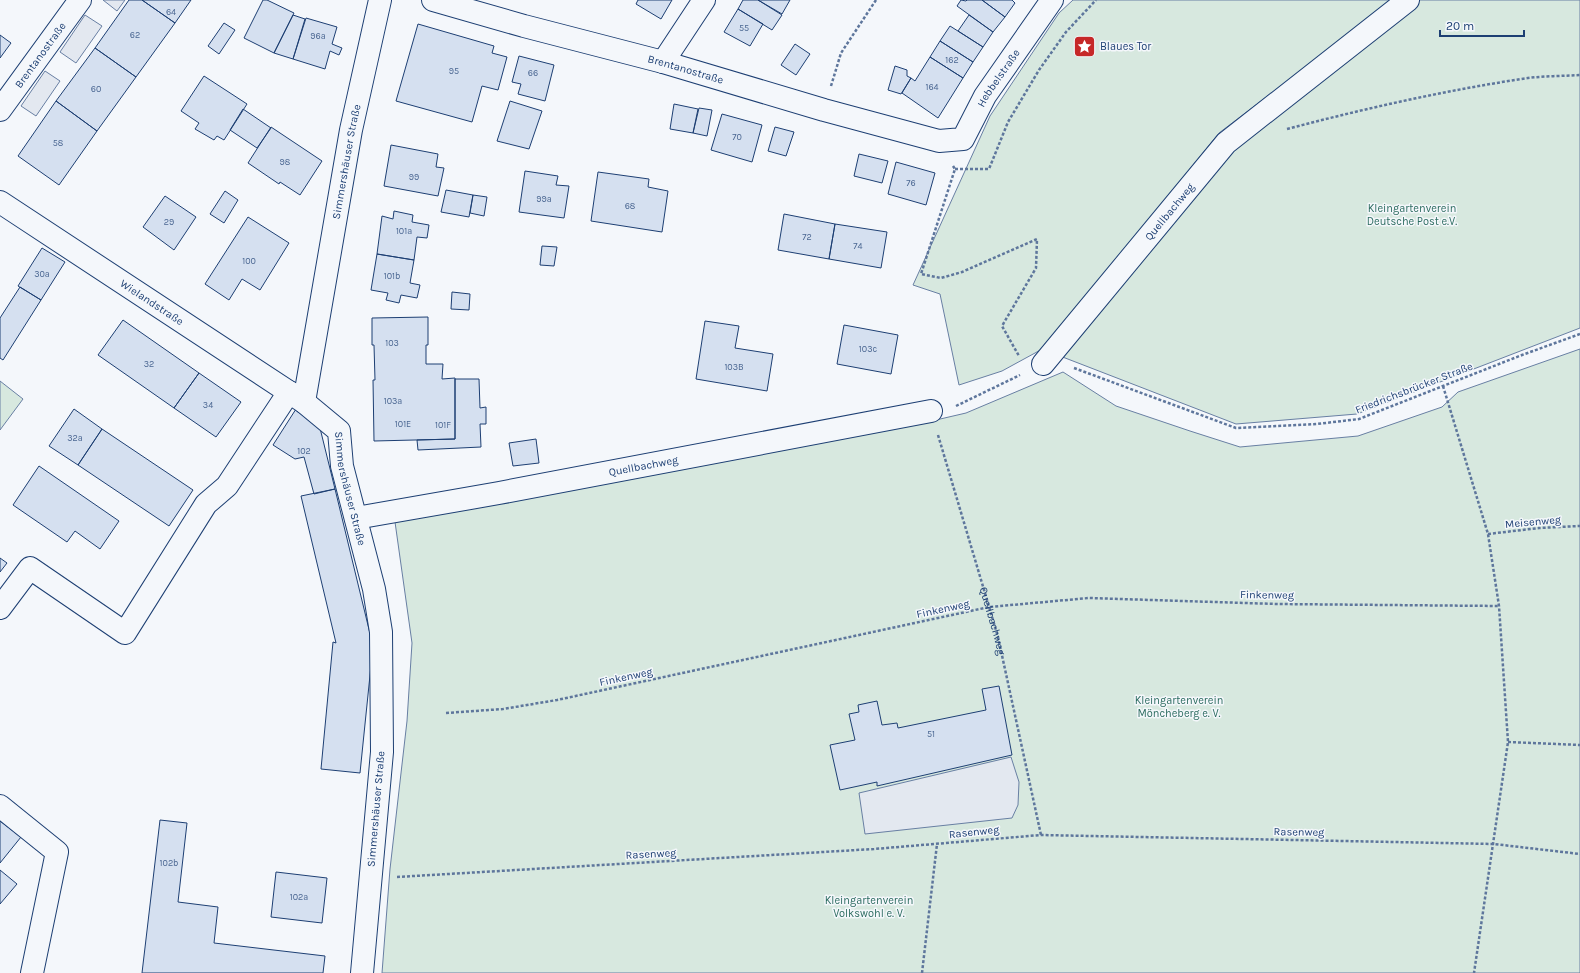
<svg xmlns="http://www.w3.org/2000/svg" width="1580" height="973" font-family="Karla,sans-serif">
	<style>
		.green { fill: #d7e8df; stroke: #687fa3 }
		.parking { fill: #e3e8f0; stroke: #687fa3 }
		.building { fill: #d5e0f0; stroke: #1d3f73 }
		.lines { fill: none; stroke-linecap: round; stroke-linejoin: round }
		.minor-casing { stroke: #1d3f73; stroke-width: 24 }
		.path { stroke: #5e769c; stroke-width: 2.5; stroke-dasharray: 3 2; stroke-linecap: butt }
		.minor { stroke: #f4f7fb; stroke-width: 22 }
		.labels { text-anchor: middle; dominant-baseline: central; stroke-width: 3; stroke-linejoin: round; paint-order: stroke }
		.number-label { font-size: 9px; fill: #4b6792 }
		.poi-label { font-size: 11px; fill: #1d3f73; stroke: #f4f7fb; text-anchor: start }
		.street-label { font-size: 11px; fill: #1d3f73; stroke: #f4f7fb }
		.park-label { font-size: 11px; fill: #2c6c60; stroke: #f4f7fb }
	</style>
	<rect width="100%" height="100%" fill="#f4f7fb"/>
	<path class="green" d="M1073 0H1394L1219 133 1046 347 1002 371 959 385 940 294 913 285 990 116 1059 13Z
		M1415 0H1580V328L1357 414 1236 424 1060 356 1238 140Z
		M1580 349V973H382L390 869 407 721 412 643 395 522 923 423 966 413 1063 372 1116 406 1190 431 1240 447 1358 436 1442 407 1458 392Z
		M0 381 23 399 0 430Z"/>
	<path class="parking" d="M103 0H125L117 11Z
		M85 15 102 26 76 63 60 52Z
		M45 71 60 81 36 116 21 106Z
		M1011 757 1019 782 1018 805 1012 818 865 834 859 793Z"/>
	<path class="building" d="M129 0H142L175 23 136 77 95 48Z
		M142 0H191L175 23Z
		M263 0H267L294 13 274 53 244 38Z
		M638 0H672L661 19 636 4Z
		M743 0H758L782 15 772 30 738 9Z
		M758 0H790L782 14Z
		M961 0 966 1 967 0H982L1005 17 993 32 957 6Z
		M982 0H1012L1015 3 1005 17Z
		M738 9 763 24 750 46 724 32Z
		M293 15 305 19 293 59 274 53Z
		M969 15 993 32 983 47 958 31Z
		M306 18 337 27 332 44 342 48 339 55 330 51 325 69 293 59Z
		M224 23 235 30 219 54 208 46Z
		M418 24 494 46 492 53 507 57 498 90 482 86 472 122 396 101Z
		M950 26 983 47 973 62 940 41Z
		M0 35 11 43 0 58Z
		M940 41 973 62 963 78 930 57Z
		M795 44 810 54 796 75 781 65Z
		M95 48 136 77 97 131 56 101Z
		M519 56 554 65 545 101 518 94 521 84 512 82Z
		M930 57 963 78 938 118 902 93 911 78 915 81Z
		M895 66 907 70V76L911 78 901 94 888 90Z
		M204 76 247 104 224 140 217 136 214 140 195 129 199 123 181 111Z
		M56 101 97 131 59 185 18 156Z
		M510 101 542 111 529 149 497 141Z
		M674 104 698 109 693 133 670 129Z
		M699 108 712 110 707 136 693 133Z
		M243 109 271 128 257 148 230 130Z
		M722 114 762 125 752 162 711 150Z
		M271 127 322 161 300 195 280 182 279 184 248 163Z
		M775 127 794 132 786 156 768 151Z
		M391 145 438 154 436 167 444 168 438 196 384 186Z
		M859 154 888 161 882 183 854 176Z
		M896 162 935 173 926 205 888 194Z
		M525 171 558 176 556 185 569 186 564 218 519 212Z
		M598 172 649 179 648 187 668 191 662 232 591 221Z
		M446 190 473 195 469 217 441 212Z
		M225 191 238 200 224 223 210 214Z
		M473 195 487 197 484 216 470 213Z
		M165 196 196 217 174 250 143 227Z
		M394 211 413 215 412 222 429 225 427 238 417 237 414 260 377 254 382 216 393 219Z
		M784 214 835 224 829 259 778 250Z
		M248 217 289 243 260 290 242 279 229 300 205 284Z
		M835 224 887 232 881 268 829 259Z
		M542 246 557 247 554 266 540 265Z
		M42 248 65 262 41 300 18 286Z
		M377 254 414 260 410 283 420 285 417 298 401 295 399 303 386 300 388 293 371 290Z
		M20 287 41 300 3 360 0 358V318Z
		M452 292 470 294 469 310 451 309Z
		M428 317V345H426V364H443L442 379 455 378V439L374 441 373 380H375L374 345H372V318Z
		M123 320 199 373 174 408 98 355Z
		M705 321 739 326 735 348 773 354 767 391 696 379Z
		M844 325 898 335 891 374 837 364Z
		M199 373 241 402 216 437 174 408Z
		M455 379H479L480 408 486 407V424H480L481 447 418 450 417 440 455 439Z
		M74 409 102 429 78 465 49 446Z
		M296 409 319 424 335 489 314 494 304 457 295 459 273 445Z
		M102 429 193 490 169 526 78 465Z
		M536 439 539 463 513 466 509 443Z
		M39 466 119 521 100 549 75 531 67 542 13 505Z
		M335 489 373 646 360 773 321 769 333 642 336 643 301 496Z
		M0 558 7 563 0 572Z
		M999 686 1012 755 877 786V782L840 790 830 745 855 740 849 714 859 712 858 705 877 701 882 725 897 723 898 728 986 710 982 689Z
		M160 820 187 823 178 902 218 907 214 943 325 956 323 973H142Z
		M0 821 21 837 0 863Z
		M0 870 17 884 0 904Z
		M276 872 327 878 322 923 271 917Z"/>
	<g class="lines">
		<defs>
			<g id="minor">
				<path id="s2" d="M433 0 524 26 663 62 824 110 939 141 963 139 985 96 1052 0"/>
				<path d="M663 62 704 0"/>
				<path id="s3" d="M0 110 80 0"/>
				<path id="s4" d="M0 202 304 402 339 431 342 466 374 589 381 632 382 752 362 973"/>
				<path id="s5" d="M1043 364 1226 143 1408 0"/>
				<path id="s6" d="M304 402 351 130 380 0"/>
				<path id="s7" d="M356 518 499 493 931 411"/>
				<path d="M0 608 30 568 125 633 206 504 227 486 289 392"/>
				<path d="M0 806 57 852 32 973"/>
			</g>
		</defs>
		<use href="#minor" class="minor-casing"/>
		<g class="path">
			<path d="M831 86 841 53 876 0"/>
			<path d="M1287 129C1367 108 1447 90 1528 78 1545 76 1563 76 1580 75"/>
			<path d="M953 166 955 169 921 274 941 278 962 272 1037 239 1036 268 1002 326 1019 356"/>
			<path d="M955 169H989L1008 122 1039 70 1066 32 1096 0"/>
			<path d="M1074 368 1236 428 1317 424 1359 419 1522 355 1580 334"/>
			<path d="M1443 386 1488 534 1499 606 1508 742 1474 973"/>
			<path d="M956 406 1020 375"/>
			<path id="s1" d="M938 435 998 637 1041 835"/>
			<path d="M1488 534 1539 528 1580 526"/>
			<path d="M446 713 503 709 557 700 989 607 1089 598 1277 604 1499 606"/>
			<path d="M1508 742 1580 745"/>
			<path d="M397 877 874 849 1041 835 1494 844 1580 854"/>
			<path d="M922 973 937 844"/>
		</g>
		<use href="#minor" class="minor"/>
	</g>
	<defs>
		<symbol id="sight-square" viewBox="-11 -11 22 22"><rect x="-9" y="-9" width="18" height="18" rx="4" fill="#c62828" stroke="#f4f7fb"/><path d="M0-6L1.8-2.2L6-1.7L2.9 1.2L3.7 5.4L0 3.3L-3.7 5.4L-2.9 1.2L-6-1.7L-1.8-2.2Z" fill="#fff"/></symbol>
	</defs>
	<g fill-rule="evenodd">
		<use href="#sight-square" x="1072" y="34" width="25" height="25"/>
	</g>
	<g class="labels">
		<g class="number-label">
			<text x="171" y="12">64</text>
			<text x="744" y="28">55</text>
			<text x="135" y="35">62</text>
			<text x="318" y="36">96a</text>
			<text x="952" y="60">162</text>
			<text x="454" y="71">95</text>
			<text x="533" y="73">66</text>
			<text x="932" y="87">164</text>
			<text x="96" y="89">60</text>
			<text x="737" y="137">70</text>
			<text x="58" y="143">58</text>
			<text x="285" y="162">98</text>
			<text x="414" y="177">99</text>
			<text x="911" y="183">76</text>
			<text x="544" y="199">99a</text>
			<text x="630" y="206">68</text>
			<text x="169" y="222">29</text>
			<text x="404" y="231">101a</text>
			<text x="807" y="237">72</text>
			<text x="858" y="246">74</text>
			<text x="249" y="261">100</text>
			<text x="42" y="274">30a</text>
			<text x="392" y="276">101b</text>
			<text x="392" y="343">103</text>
			<text x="868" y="349">103c</text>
			<text x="149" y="364">32</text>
			<text x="734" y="367">103B</text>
			<text x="393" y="401">103a</text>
			<text x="208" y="405">34</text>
			<text x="403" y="424">101E</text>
			<text x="443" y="425">101F</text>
			<text x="75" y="438">32a</text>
			<text x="304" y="451">102</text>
			<text x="931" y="734">51</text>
			<text x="169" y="863">102b</text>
			<text x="299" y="897">102a</text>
		</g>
		<g class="poi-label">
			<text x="1100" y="46">Blaues Tor</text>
		</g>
		<g class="street-label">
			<text stroke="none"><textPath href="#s3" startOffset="68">Brentanostraße</textPath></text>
			<text stroke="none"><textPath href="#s2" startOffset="262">Brentanostraße</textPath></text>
			<text stroke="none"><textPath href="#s2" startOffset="620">Hebbelstraße</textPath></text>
			<text stroke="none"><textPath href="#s6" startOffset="244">Simmershäuser Straße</textPath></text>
			<text stroke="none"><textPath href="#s5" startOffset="198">Quellbachweg</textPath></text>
			<text stroke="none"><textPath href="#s4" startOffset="182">Wielandstraße</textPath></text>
			<text transform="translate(1414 388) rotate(-21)">Friedrichsbrücker Straße</text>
			<text stroke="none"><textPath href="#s7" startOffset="292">Quellbachweg</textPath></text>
			<text stroke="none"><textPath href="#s4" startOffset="468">Simmershäuser Straße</textPath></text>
			<text transform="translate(1533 522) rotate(-5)">Meisenweg</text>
			<text transform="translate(1267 595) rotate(1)">Finkenweg</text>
			<text transform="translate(943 609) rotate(-12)">Finkenweg</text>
			<text stroke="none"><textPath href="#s1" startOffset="194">Quellbachweg</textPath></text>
			<text transform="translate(626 677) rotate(-12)">Finkenweg</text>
			<text transform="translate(376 809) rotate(-85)">Simmershäuser Straße</text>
			<text transform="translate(974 832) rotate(-6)">Rasenweg</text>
			<text transform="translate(1299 832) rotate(1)">Rasenweg</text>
			<text transform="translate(651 854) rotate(-3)">Rasenweg</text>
		</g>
		<g class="park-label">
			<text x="1412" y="208">Kleingartenverein<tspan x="1412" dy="13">Deutsche Post e.V.</tspan></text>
			<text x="1179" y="700">Kleingartenverein<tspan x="1179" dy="13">Möncheberg e. V.</tspan></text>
			<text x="869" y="900">Kleingartenverein<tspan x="869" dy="13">Volkswohl e. V.</tspan></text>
		</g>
	</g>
	<path d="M1440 30v6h84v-6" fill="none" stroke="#1d3f73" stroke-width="2"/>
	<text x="1446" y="30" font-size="12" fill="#1d3f73" stroke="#f4f7fb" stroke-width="3" paint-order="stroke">20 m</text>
</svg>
